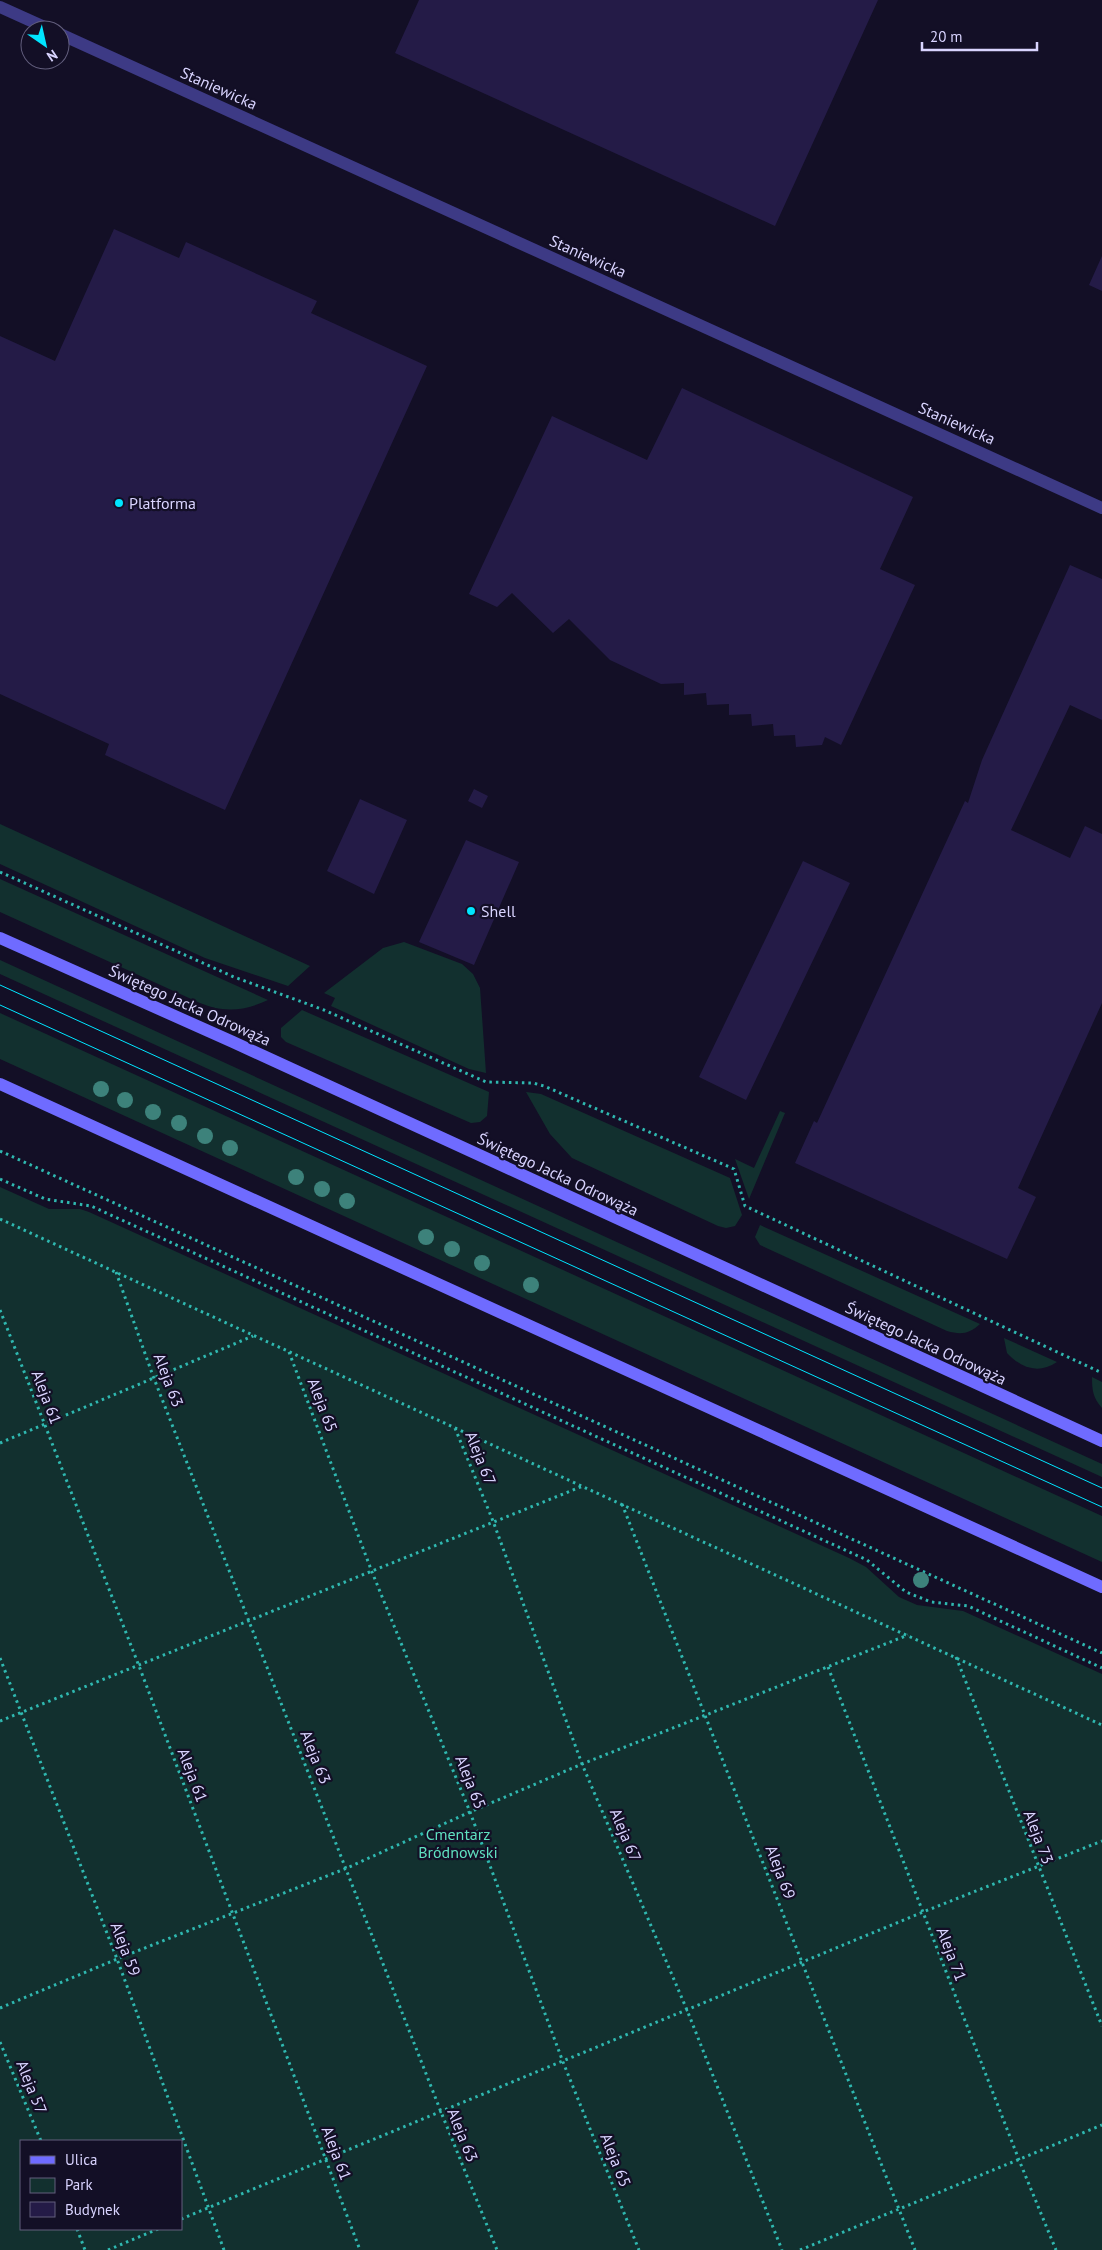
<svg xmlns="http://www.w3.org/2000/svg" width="1102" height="2250" font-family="'PT Sans',sans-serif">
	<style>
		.green { fill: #12302f; fill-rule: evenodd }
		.building { fill: #241b47 }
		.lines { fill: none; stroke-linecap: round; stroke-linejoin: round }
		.path { stroke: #2fb8b0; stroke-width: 3; stroke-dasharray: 2.5 4; stroke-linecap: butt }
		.minor { stroke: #3d3a85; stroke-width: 12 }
		.secondary { stroke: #6f6bff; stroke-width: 12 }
		.tram { stroke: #00e5ff; stroke-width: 1 }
		.tree { fill: #3d827b }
		.poi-dot { fill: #00e5ff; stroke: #130f26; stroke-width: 2 }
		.labels { text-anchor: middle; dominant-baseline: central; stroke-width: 4.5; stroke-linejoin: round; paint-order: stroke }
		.street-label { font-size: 16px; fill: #d9d4ff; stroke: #130f26 }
		.poi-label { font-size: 16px; fill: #d9d4ff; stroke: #130f26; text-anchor: start }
		.park-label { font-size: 16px; fill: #5fe0c0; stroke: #130f26 }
	</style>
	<rect width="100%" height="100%" fill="#130f26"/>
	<path class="green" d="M0 824 310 966 288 986 205 958 0 864Z
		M0 879 268 1000C245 1011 223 1013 200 1003L0 912Z
		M404 942 462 964 473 974 480 988 486 1073 469 1069 331 1006 335 998 324 993 383 948Z
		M0 960 1102 1464V1477L0 974Z
		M302 1010 489 1092 487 1116 480 1122 471 1123 286 1042 281 1037V1028Z
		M0 1013 1102 1516V1562L0 1059Z
		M526 1092 541 1094 730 1178 742 1215 735 1226 726 1228 718 1226 572 1158 550 1134Z
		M780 1111 785 1113 749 1199 735 1159 754 1168Z
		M0 1187 49 1209H80L89 1212 849 1558 866 1567 899 1597 917 1605 963 1611 1102 1674V2250H0ZM21 2141H181V2229H21Z
		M760 1225 980 1324C969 1334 961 1335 947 1331L760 1245 755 1237Z
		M1004 1338 1057 1362C1039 1374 1022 1369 1007 1353Z
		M1092 1377 1102 1382V1408C1093 1398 1092 1390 1092 1377Z"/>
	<path class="building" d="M419 0H878L775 226 395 53Z
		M114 229 179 258 186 242 317 301 311 313 427 366 225 810 105 755 109 744 0 694V336L55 361Z
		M1102 256V291L1089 285Z
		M682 388 913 497 880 569 915 585 841 745 825 737 822 745 796 747 795 735 774 736 773 724 752 726 751 714 729 715V704L707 705 706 693 684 695V683L661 684 610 660 569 619 553 633 512 593 497 607 469 594 552 416 647 460Z
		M1070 565 1102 579V720L1070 705 1011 830 1070 858 1085 826 1102 834V1003L1018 1188 1036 1197 1007 1259 795 1163 814 1121 817 1123 965 801 968 803 982 760Z
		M474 789 488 796 482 808 468 801Z
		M360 799 407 820 374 894 327 871Z
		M466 840 519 862 474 965 419 942Z
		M803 861 850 883 746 1100 699 1077Z"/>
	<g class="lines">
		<path class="path" d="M0 872 234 977 324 1010 486 1082 533 1083 544 1086 734 1169 745 1206 1102 1373
			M0 1151 1102 1653
			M0 1179 45 1199 91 1206 856 1555 867 1560 906 1592 931 1602 968 1606 1102 1668
			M0 1219 1102 1725
			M116 1272 153 1376 441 2112 497 2250
			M0 1310 139 1666 360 2250
			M289 1352 372 1572 470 1812 563 2062 639 2250
			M455 1428 493 1521 582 1764 687 2010 782 2250
			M0 1443 253 1336
			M622 1504 915 2250
			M956 1657 1102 2026
			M0 1658 117 1959 224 2250
			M828 1667 1019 2160 1056 2250
			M0 1721 583 1486
			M0 2008 117 1959 347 1868 470 1812 582 1764 908 1635
			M0 2042 41 2141
			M181 2219 923 1912 1102 1841
			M77 2229 85 2250
			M108 2250 158 2229
			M800 2250 1102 2125"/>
		<path class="minor" d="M0 7 51 30
			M60 34 1102 508"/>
		<path class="secondary" d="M0 938 233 1042 1102 1441
			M0 1084 1102 1587"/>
		<path class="tram" d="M0 985 1102 1488
			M0 1005 1102 1507"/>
	</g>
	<g class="tree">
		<circle cx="101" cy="1089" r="8"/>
		<circle cx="125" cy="1100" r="8"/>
		<circle cx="153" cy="1112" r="8"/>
		<circle cx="179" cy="1123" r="8"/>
		<circle cx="205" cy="1136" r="8"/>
		<circle cx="230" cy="1148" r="8"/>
		<circle cx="296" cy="1177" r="8"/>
		<circle cx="322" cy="1189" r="8"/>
		<circle cx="347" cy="1201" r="8"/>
		<circle cx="426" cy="1237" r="8"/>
		<circle cx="452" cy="1249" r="8"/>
		<circle cx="482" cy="1263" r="8"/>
		<circle cx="531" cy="1285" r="8"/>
		<circle cx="921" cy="1580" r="8"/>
	</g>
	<g class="poi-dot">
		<circle cx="119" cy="503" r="5"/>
		<circle cx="471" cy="911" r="5"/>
	</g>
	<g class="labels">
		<g class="street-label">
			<text transform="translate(219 88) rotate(24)">Staniewicka</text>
			<text transform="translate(588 256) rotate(24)">Staniewicka</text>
			<text transform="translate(957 423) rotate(24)">Staniewicka</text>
			<text transform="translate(190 1005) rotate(24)">Świętego Jacka Odrowąża</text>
			<text transform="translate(558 1174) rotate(25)">Świętego Jacka Odrowąża</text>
			<text transform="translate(926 1343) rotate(25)">Świętego Jacka Odrowąża</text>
			<text transform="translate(169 1380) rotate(69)">Aleja 63</text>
			<text transform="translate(47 1397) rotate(69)">Aleja 61</text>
			<text transform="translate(323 1405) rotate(69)">Aleja 65</text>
			<text transform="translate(481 1458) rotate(68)">Aleja 67</text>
			<text transform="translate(316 1757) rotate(68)">Aleja 63</text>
			<text transform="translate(193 1775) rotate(69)">Aleja 61</text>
			<text transform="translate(471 1782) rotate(68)">Aleja 65</text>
			<text transform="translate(626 1835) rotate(67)">Aleja 67</text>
			<text transform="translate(1039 1837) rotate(69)">Aleja 73</text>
			<text transform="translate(781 1872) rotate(69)">Aleja 69</text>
			<text transform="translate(126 1949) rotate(69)">Aleja 59</text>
			<text transform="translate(952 1954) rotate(69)">Aleja 71</text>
			<text transform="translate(32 2087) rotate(68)">Aleja 57</text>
			<text transform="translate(463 2135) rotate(68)">Aleja 63</text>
			<text transform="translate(337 2153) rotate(69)">Aleja 61</text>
			<text transform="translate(616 2160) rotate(68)">Aleja 65</text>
		</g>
		<g class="poi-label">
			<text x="129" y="503">Platforma</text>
			<text x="481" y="911">Shell</text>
		</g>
		<g class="park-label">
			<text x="458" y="1834">Cmentarz<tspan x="458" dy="18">Bródnowski</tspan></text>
		</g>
	</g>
	<rect x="20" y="2140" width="162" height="90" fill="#130f26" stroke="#625e7d"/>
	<rect x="30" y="2156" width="25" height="8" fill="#6f6bff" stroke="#625e7d"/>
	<text x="65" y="2165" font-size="15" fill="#d9d4ff">Ulica</text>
	<rect x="30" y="2178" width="25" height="15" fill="#12302f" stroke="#625e7d"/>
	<text x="65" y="2190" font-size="15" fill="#d9d4ff">Park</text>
	<rect x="30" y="2202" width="25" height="15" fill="#241b47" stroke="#625e7d"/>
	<text x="65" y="2215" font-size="15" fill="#d9d4ff">Budynek</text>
	<g transform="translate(45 45) rotate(146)"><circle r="24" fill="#130f26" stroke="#625e7d"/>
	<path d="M0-4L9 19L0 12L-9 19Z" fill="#00e5ff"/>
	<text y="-8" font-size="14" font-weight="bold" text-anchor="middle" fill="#d9d4ff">N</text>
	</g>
	<path d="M922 42v8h115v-8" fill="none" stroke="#d9d4ff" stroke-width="2.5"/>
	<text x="930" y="42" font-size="15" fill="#d9d4ff" stroke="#130f26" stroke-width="4" paint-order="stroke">20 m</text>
</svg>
